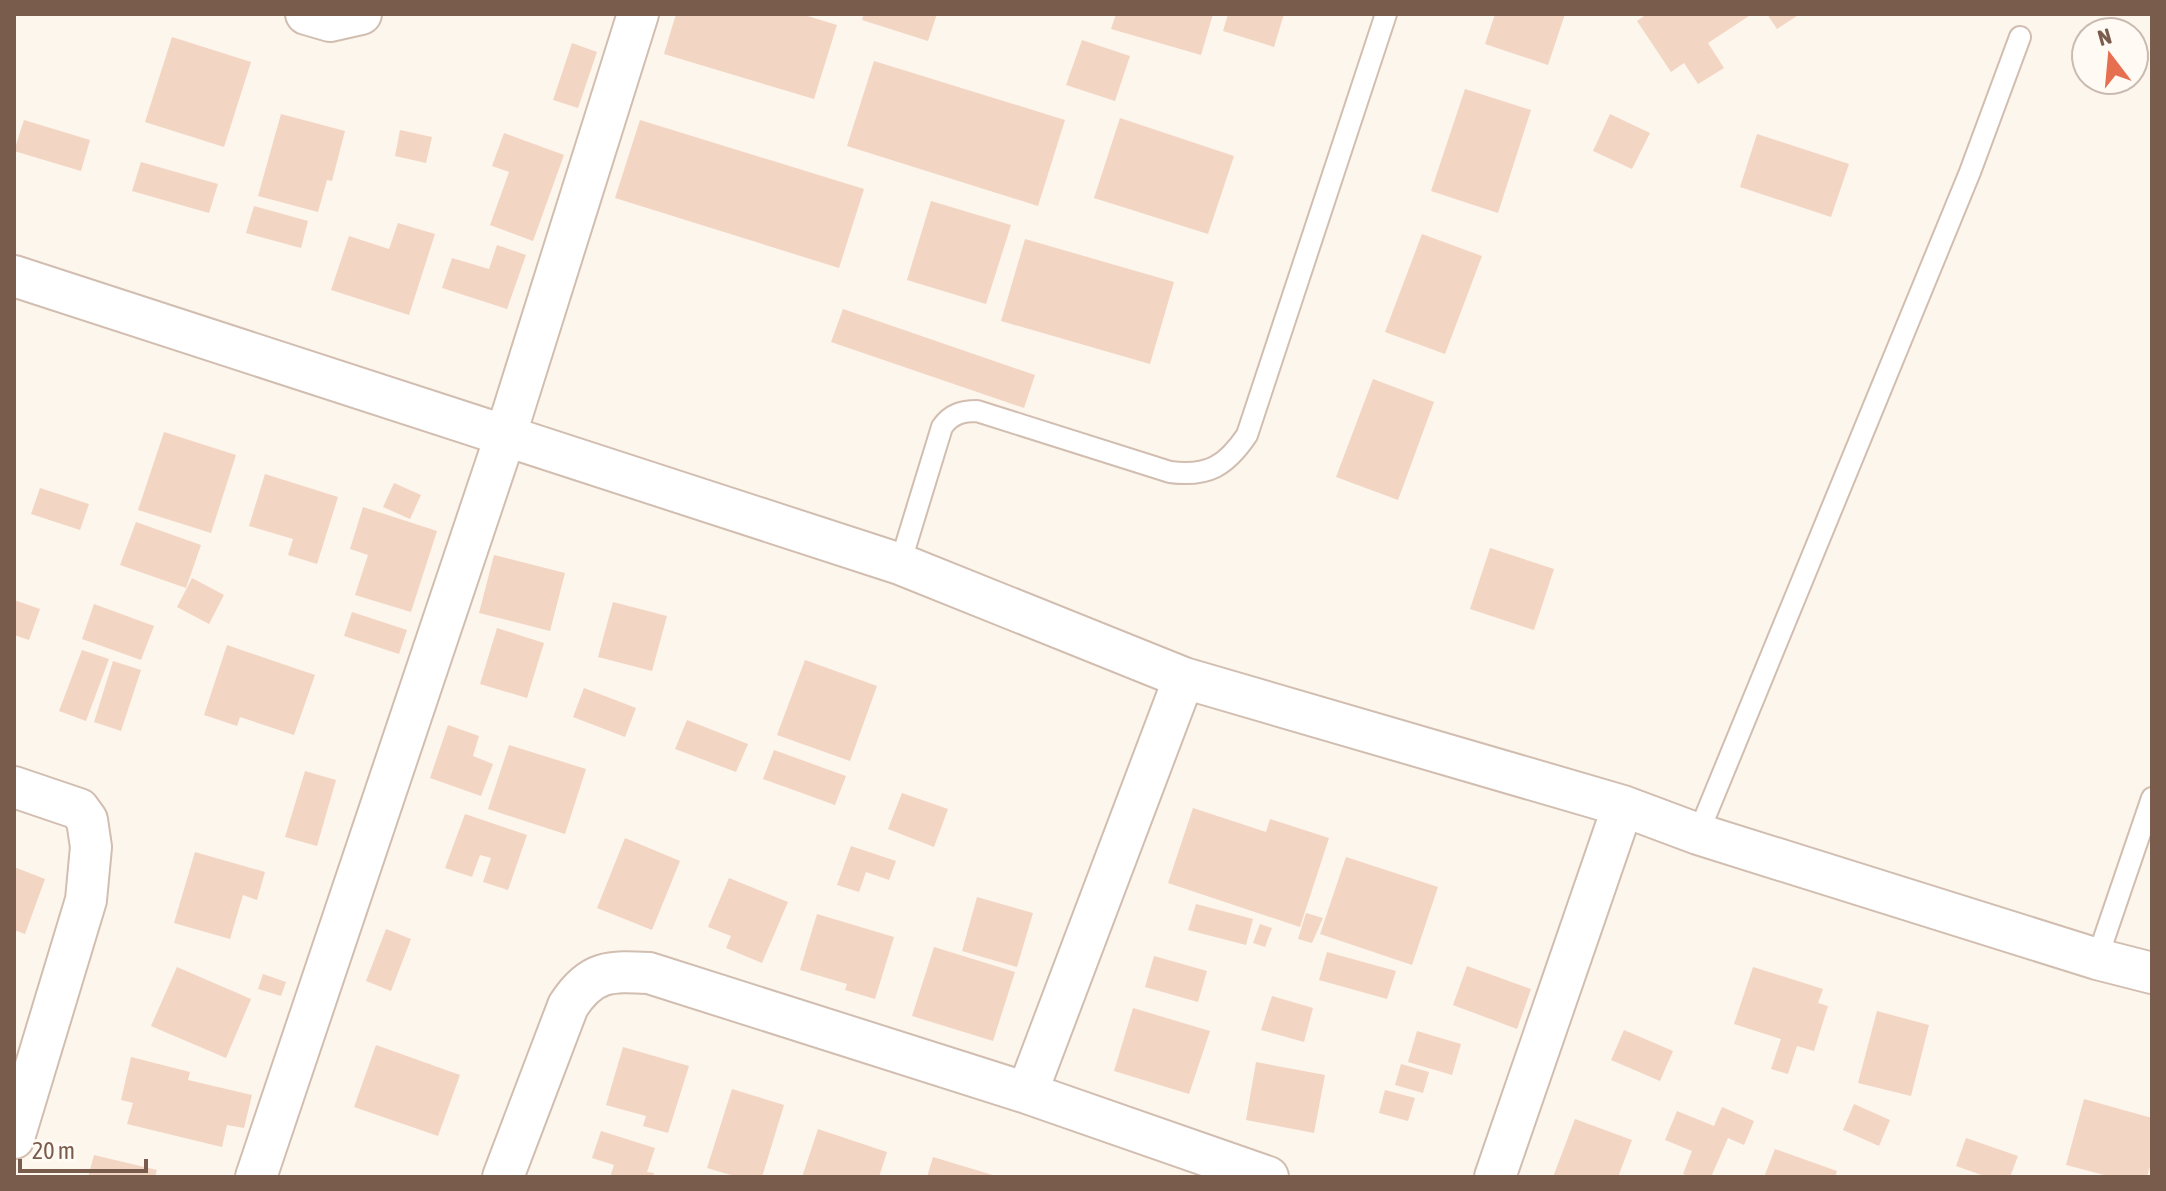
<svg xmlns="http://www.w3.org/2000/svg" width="2166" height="1191" font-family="'Asap Condensed',sans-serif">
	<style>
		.building { fill: #f3d5c3 }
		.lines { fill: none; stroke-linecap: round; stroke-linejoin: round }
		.lane-casing { stroke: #d1beb0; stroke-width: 24 }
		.street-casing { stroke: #d1beb0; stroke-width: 44 }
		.lane { stroke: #fff; stroke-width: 20 }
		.street { stroke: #fff; stroke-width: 40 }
	</style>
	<rect width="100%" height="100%" fill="#fdf6ec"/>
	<path class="building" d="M676 14H801L837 25 814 99 664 54Z
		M864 14H937L928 41 862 20Z
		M1116 14H1213L1201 55 1111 29Z
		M1228 14H1284L1274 47 1223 31Z
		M1495 14H1565L1548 65 1485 44Z
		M1647 14H1752L1708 43 1724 68 1698 84 1684 63 1671 72 1637 21Z
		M1767 14H1800L1777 29Z
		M172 37 251 62 224 147 145 122Z
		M1082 40 1130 56 1115 101 1066 85Z
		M572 43 597 52 578 108 553 100Z
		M874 61 1065 120 1038 206 847 146Z
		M1465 89 1531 110 1498 213 1431 191Z
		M281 114 345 131 332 181 327 180 318 212 258 196Z
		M1610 114 1650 133 1632 169 1593 151Z
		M1120 118 1234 156 1208 234 1094 198Z
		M24 120 90 140 81 171 14 151Z
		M640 120 864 189 839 268 615 198Z
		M400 130 432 137 426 163 395 156Z
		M504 133 564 155 533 241 490 225 509 172 492 166Z
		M1757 134 1849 164 1831 217 1740 187Z
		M141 162 218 184 209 213 132 191Z
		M931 201 1011 225 986 304 907 280Z
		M254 206 308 221 301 248 246 233Z
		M398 223 435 234 409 315 331 290 349 236 389 249Z
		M1422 234 1482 256 1445 354 1385 332Z
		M1025 239 1174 282 1150 364 1001 321Z
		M497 245 526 255 507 309 442 288 452 258 489 269Z
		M843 309 1035 375 1024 408 831 342Z
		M1373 379 1434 402 1398 500 1336 477Z
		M164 432 236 455 211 533 138 510Z
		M265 474 338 497 317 564 288 555 293 539 249 526Z
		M394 483 421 495 410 519 383 507Z
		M40 488 89 504 80 530 31 514Z
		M363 507 437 531 411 612 355 595 368 555 350 549Z
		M136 522 201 545 186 588 120 565Z
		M1490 548 1554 569 1534 630 1470 609Z
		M494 555 565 573 550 631 479 613Z
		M192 578 224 595 209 624 177 607Z
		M14 600 40 609 29 640 14 635Z
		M613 602 667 616 652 671 598 657Z
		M94 604 154 626 141 660 82 639Z
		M352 612 407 630 399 654 344 636Z
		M497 628 544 643 527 698 480 684Z
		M227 645 315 675 294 735 240 717 237 726 204 715Z
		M82 650 109 659 86 721 59 711Z
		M805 660 877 686 850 761 777 735Z
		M113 661 141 670 121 731 94 722Z
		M584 688 636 708 625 737 573 717Z
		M687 720 748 744 736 772 675 749Z
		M448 725 479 736 473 756 493 764 481 796 430 778Z
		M509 745 586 769 565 834 488 809Z
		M774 750 846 776 835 805 763 779Z
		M305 771 336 780 317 846 285 837Z
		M902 793 948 809 934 847 888 829Z
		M1193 808 1266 832 1270 819 1329 838 1300 927 1168 883Z
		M465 814 527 835 508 890 483 882 491 858 480 855 472 877 445 868Z
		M625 838 680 861 652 930 597 908Z
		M851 846 896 861 889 880 866 872 859 892 837 885Z
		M195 852 265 872 257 900 243 895 230 939 174 923Z
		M1346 857 1438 887 1412 965 1320 934Z
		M14 867 45 879 25 934 14 930Z
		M729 878 788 902 762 963 726 948 731 936 708 927Z
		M977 897 1033 913 1017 967 962 951Z
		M1196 904 1253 919 1246 945 1188 930Z
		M1306 913 1323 918 1312 943 1298 939Z
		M817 914 894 937 875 999 845 990 847 984 800 970Z
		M1260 924 1272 928 1265 947 1253 943Z
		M386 929 411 939 391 991 366 981Z
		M934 947 1015 972 993 1041 912 1016Z
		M1327 952 1396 971 1387 999 1319 980Z
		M1154 956 1207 971 1198 1002 1145 987Z
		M1467 966 1531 989 1517 1029 1453 1005Z
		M177 967 251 999 226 1058 151 1026Z
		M1753 967 1823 989 1818 1003 1828 1006 1814 1051 1797 1046 1788 1074 1771 1069 1781 1039 1734 1024Z
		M263 974 286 982 281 996 258 989Z
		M1272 996 1313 1008 1304 1042 1261 1030Z
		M1133 1008 1210 1031 1189 1094 1114 1071Z
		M1877 1011 1929 1025 1911 1096 1858 1083Z
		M1624 1030 1673 1051 1660 1081 1611 1060Z
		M1417 1031 1461 1044 1452 1075 1408 1062Z
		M376 1045 460 1075 438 1136 354 1107Z
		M623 1047 689 1066 668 1133 643 1126 646 1116 606 1105Z
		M131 1057 190 1072 188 1080 252 1095 244 1128 227 1125 222 1147 127 1124 133 1103 121 1100Z
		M1256 1062 1325 1075 1314 1133 1246 1120Z
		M1401 1064 1429 1072 1423 1093 1395 1085Z
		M732 1089 784 1105 762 1177H738L707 1168Z
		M1385 1090 1415 1098 1408 1121 1379 1113Z
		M2084 1099 2152 1118V1159L2147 1177H2112L2066 1165Z
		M1854 1104 1890 1120 1879 1146 1843 1130Z
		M1722 1107 1754 1121 1744 1145 1728 1138 1711 1177H1691L1683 1174 1692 1151 1665 1140 1677 1111 1714 1126Z
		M1575 1119 1632 1140 1618 1177H1553Z
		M818 1129 887 1152 879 1177H802Z
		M601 1131 655 1148 647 1172 654 1173 653 1177H610L614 1165 592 1158Z
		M1966 1138 2018 1156 2010 1177H1987L1956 1166Z
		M1775 1149 1837 1171 1835 1177H1764Z
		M94 1155 157 1170 155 1177H88Z
		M933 1157 996 1176V1177H927Z"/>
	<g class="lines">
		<defs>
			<path id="lane" d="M900 564 942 427C951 414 962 411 977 411L1170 472C1208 477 1226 466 1247 435L1386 14
				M1698 834 1970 172 2020 37
				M2097 959 2152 798"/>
			<path id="street" d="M306 14 330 21 361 14
				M14 276 900 564 1184 678 1623 806 1698 834 2097 959 2152 973
				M14 787 79 809 87 820 91 847 86 900 14 1138
				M1027 1093 1184 678
				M256 1177 505 437 638 14
				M503 1177 568 1006C591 970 610 971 649 973L1027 1093 1268 1177
				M1495 1177 1623 806"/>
		</defs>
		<use href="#lane" class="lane-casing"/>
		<use href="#street" class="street-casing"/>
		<use href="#lane" class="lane"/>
		<use href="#street" class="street"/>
	</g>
	<rect width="2166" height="1191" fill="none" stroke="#7a5c4d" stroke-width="32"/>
	<g transform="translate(2110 56) rotate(344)"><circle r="38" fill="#fffaf3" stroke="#cabbb1" stroke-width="2"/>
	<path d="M0-6L14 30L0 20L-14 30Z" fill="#e76f51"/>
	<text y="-12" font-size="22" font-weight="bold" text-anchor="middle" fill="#7a5c4d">N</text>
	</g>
	<path d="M20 1159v12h126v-12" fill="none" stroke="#7a5c4d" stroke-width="4"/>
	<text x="32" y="1159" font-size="24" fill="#7a5c4d" stroke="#fffaf3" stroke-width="6" paint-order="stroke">20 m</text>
</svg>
